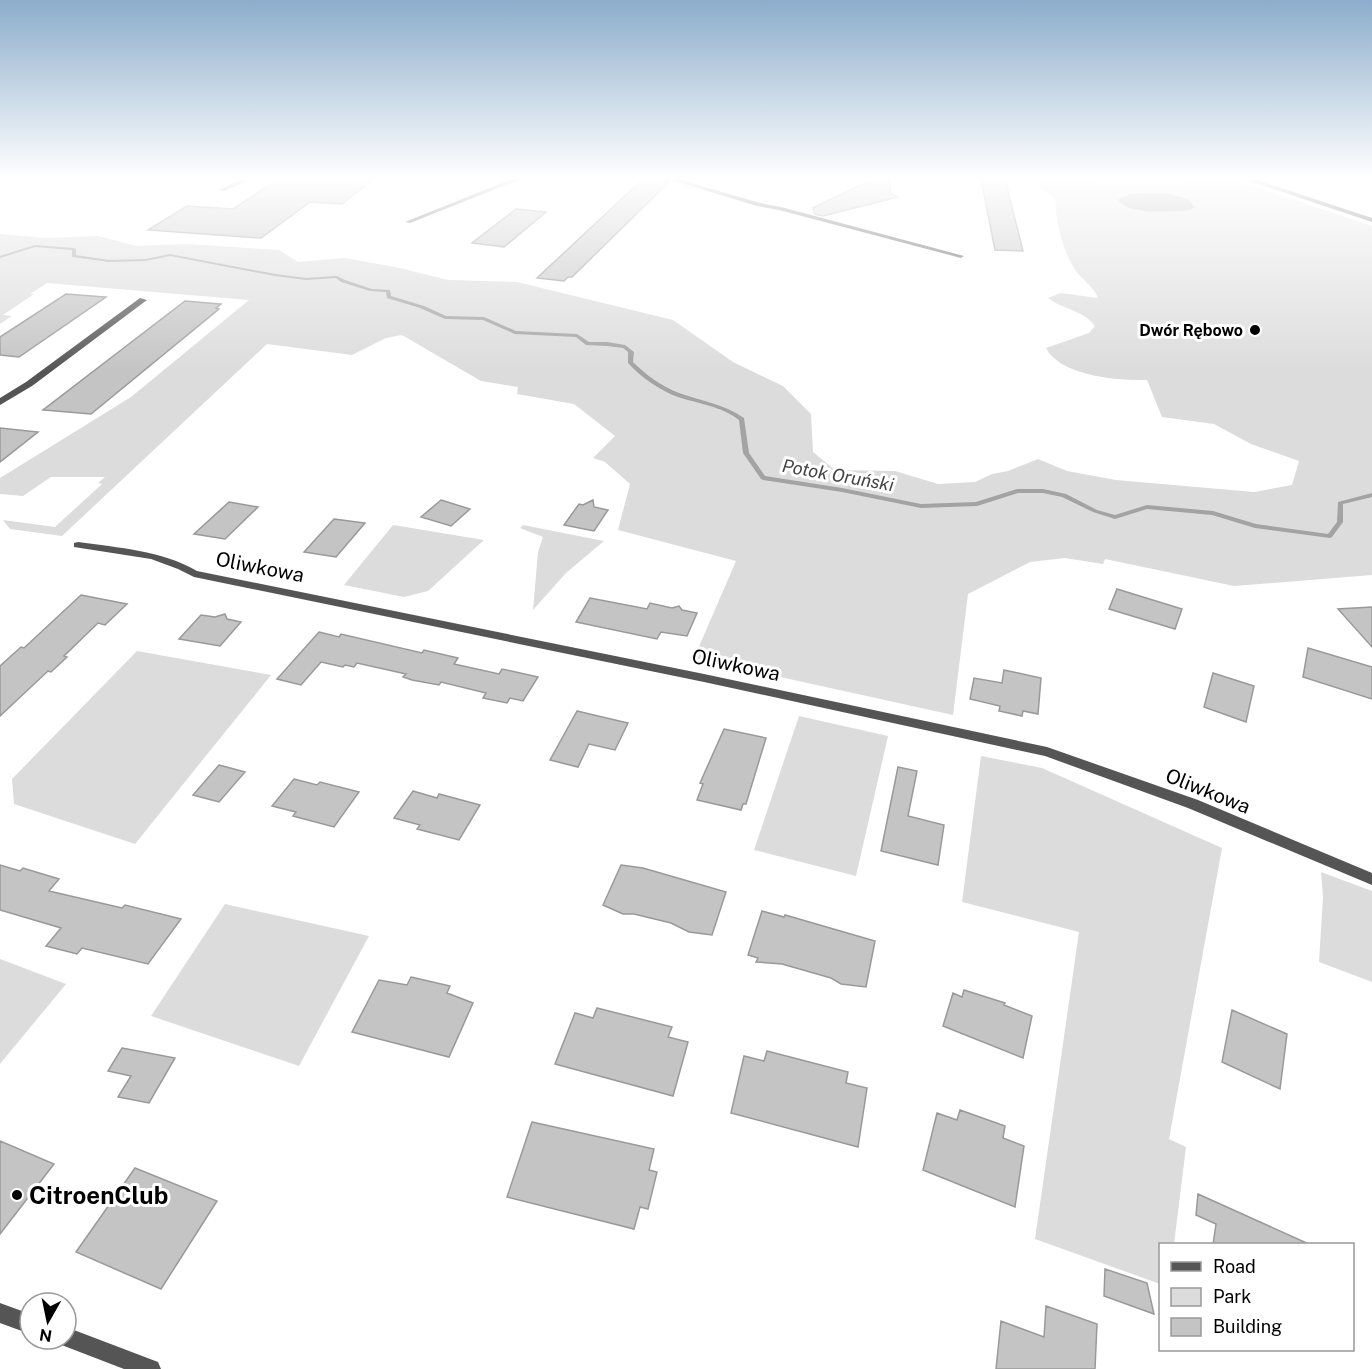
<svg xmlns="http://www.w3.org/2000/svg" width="1372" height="1369" font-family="'Public Sans',sans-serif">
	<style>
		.green { fill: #dcdcdc; fill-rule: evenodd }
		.water { fill: #a3a3a3 }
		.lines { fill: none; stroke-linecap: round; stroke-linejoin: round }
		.stream { fill: #a3a3a3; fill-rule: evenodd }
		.building { fill: #c4c4c4; stroke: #999; stroke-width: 1.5 }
		.minor { fill: #555; fill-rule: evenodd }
		.tertiary { fill: #555; fill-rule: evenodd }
		.poi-dot { fill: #000; stroke: #fff; stroke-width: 2 }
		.labels { text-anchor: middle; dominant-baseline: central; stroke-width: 6; stroke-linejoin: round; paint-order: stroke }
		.far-poi-label { font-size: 16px; font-weight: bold; fill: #000; stroke: #fff; text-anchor: end }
		.far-water-label { font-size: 18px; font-style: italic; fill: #444; stroke: #fff }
		.street-label { font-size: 20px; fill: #000; stroke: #fff }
		.near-poi-label { font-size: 24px; font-weight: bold; fill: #000; stroke: #fff; text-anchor: start }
	</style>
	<rect width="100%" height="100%" fill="#fff"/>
	<path class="green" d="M1029 179 1176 184 1194 179H1232L1372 226V575L1234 586 1105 559 1103 564 1065 558 1030 562 968 594 953 715 694 658 736 561 618 530 630 484 605 462 593 458 615 436 574 404 517 394 518 387 481 381 402 335 386 338 352 355 267 344 62 536 10 529 3 520 55 527 102 484 98 483 105 477H51L23 496 0 494V478L131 397 249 300 47 283 30 294H34L3 315 12 316 0 324V234L46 238 98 236 137 246 186 244 279 250 298 262 345 258 400 268 448 280 517 282 673 320 733 362 783 386 811 414 813 452 835 470 895 471 938 484 975 482 992 474 1008 471 1038 459 1067 471 1116 480 1254 492 1292 485 1299 461 1251 444 1214 424 1162 417 1147 380C1119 381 1060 376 1046 348L1089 333 1095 326C1085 311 1062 309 1048 298L1061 293 1098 298C1094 286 1081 280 1074 268 1062 248 1056 222 1055 199ZM1157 193 1174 194 1188 199 1150 211 1121 205 1122 197Z
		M393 525 484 540 428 591 404 597 344 585Z
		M523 525 604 541 566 573 533 610 538 552 543 537 520 528Z
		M137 651 271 675 135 844 14 804 12 779Z
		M799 716 888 736 856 876 754 850Z
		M981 756 1042 768 1222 848 1169 1139 1186 1147 1174 1244H1160V1284L1035 1239 1079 932 962 902Z
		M1321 872 1372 891V982L1319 962 1323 897Z
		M225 904 369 936 299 1066 151 1016Z
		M0 959 66 984 0 1064Z"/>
	<path class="water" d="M1167 193 1188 199 1195 207 1190 210C1172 211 1129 216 1118 200 1128 191 1154 193 1167 193Z"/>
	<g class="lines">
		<path class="stream" d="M35 245 74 248 76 249V255L109 260 146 259 170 254 275 274 306 278 337 276 345 280 372 289 390 290 391 296 424 306 446 316 484 317 516 331 577 334 589 342H607L625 345 634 352 633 362C646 375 661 386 679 393 701 401 724 404 744 418L749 453 765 476 842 488 921 504 976 502 1017 489H1043L1066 494 1097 510 1115 515 1147 505 1213 511 1256 524 1328 534 1337 522 1338 502 1372 493V497L1343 504V522L1332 537 1330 538 1255 528 1212 515 1147 509 1115 519 1093 512 1062 497 1043 493H1018L977 506 921 508 842 492 763 480 761 479 743 453 739 420C721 406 699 404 678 397 659 390 642 378 628 363V352L623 348 607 346 586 345 576 337 515 334 483 320 445 319 420 308 387 298 386 292 370 291 341 282 336 278 306 280 275 276 170 256 146 261 109 262 72 257V250L35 247 0 258V256Z"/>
	</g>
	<path class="building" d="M278 179H373L342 204 310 202 261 238 148 230 187 206 233 209Z
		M643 179H666L669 182 572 277H568L564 281 537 278Z
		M873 179H889L891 194 898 197 823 216 815 214 813 208Z
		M981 179H1005L1023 251 995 250Z
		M516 209 546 212 504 247 472 243Z
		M66 294 106 297 19 357 0 355V337Z
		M185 301 221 304 216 308 219 309 91 414 43 410Z
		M0 428 38 432 0 462Z
		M441 500 470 509 451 526 421 517Z
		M593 500 594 507 608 510 594 531 564 525 579 504 583 505Z
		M229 502 258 507 225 539 194 534Z
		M334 519 365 523 336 557 304 552Z
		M1117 589 1182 609 1175 629 1109 609Z
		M81 595 127 604 105 625 98 623 64 656 67 657 51 672 48 671 0 716V666L21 647 24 648Z
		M590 598 647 609 650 603 672 608 679 606 682 610 697 613 687 636 661 632 657 639 576 622Z
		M1372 607V647L1338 609Z
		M225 614 227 619 241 622 220 646 179 639 201 615 215 617Z
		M319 632 339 637 341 634 422 653 424 650 458 658 454 664 499 674 502 669 538 677 523 701 510 698 507 703 483 698 486 693 441 682 439 685 412 680 403 677 406 674 357 663 354 667 345 665 343 667 321 662 301 685 277 679Z
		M1308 648 1372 667V699L1303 677Z
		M1004 670 1041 678 1038 714 1023 711 1022 716 999 711 1000 706 970 699 974 678 1002 683Z
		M1213 673 1254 686 1246 722 1204 707Z
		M577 711 628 723 615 750 589 744 578 767 550 760Z
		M724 729 766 738 746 804H743L741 810 697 800 703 784 700 783Z
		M219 765 245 772 219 802 193 795Z
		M898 767 917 771 908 816 944 825 938 865 881 851Z
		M294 779 317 785 320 782 359 792 334 827 293 816 296 812 272 806Z
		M413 791 437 798 439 794 480 805 459 840 417 829 420 825 394 818Z
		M0 865 20 871 23 868 59 879 49 891 122 908 125 905 181 919 148 964 82 948 77 954 46 946 61 928 0 910Z
		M621 865 643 868 726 892 712 935 689 932 671 923 634 914H623L603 905Z
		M762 911 784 917 785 915 875 941 866 987 841 984 831 978 782 964 756 962 758 958 748 955Z
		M411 977 450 986 447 993 473 1003 449 1057 352 1032 379 980 407 985Z
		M964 990 1005 1003 1004 1005 1032 1016 1023 1058 943 1026 953 993 962 997Z
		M597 1008 672 1027 668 1037 688 1042 673 1096 555 1064 575 1013 593 1018Z
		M1232 1010 1287 1034 1280 1089 1222 1062Z
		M122 1048 175 1058 149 1103 118 1097 131 1076 108 1071Z
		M767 1051 848 1072 846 1083 867 1088 858 1147 731 1113 744 1056 764 1061Z
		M960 1110 1005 1126 1003 1138 1024 1146 1015 1207 923 1170 937 1113 957 1120Z
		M532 1122 654 1149 649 1170 657 1172 648 1209 640 1207 634 1229 507 1197Z
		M0 1141 54 1164 0 1234Z
		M135 1168 217 1201 161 1289 76 1252Z
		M1198 1194 1311 1245H1213L1216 1224 1196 1215Z
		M1105 1269 1147 1283 1154 1314 1104 1296Z
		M1046 1306 1097 1324 1095 1369H996L1001 1321 1044 1337Z"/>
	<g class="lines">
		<path class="minor" d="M242 179H251L224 191 219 190Z
			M512 179H521L410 223 405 222Z
			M668 179H678L760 203 781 207 964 256 961 258 779 210 757 206Z
			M140 298 147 300 32 386 0 405V398L26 382Z
			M78 542C119 548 161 550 197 571L704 674 1047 747 1198 800 1372 873V885L1188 808 1045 756 704 682 194 577 178 569 151 559 74 547V543Z
			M0 1303 30 1314V1334L0 1323Z
			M66 1327 158 1362 161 1369H124L59 1344 57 1339H66Z"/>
		<path class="tertiary" d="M1244 179H1254L1372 218V222Z"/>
	</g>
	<linearGradient id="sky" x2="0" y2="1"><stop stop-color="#8cadcc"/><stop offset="0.48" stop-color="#fff"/><stop offset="1" stop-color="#fff" stop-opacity="0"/></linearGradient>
	<rect width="1372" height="371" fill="url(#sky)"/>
	<g class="poi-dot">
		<circle cx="1255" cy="330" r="6"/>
		<circle cx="17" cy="1195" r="6"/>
	</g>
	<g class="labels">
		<g class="far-poi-label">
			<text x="1243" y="330">Dwór Rębowo</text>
		</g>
		<g class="far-water-label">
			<text transform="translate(838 475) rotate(10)">Potok Oruński</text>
		</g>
		<g class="street-label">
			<text transform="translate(260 567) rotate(11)">Oliwkowa</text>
			<text transform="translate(736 665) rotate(12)">Oliwkowa</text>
			<text transform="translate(1208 791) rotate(22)">Oliwkowa</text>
		</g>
		<g class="near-poi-label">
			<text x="29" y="1195">CitroenClub</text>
		</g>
	</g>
	<rect x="1159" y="1243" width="195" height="108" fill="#ffffff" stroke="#999999" stroke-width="1.5"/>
	<rect x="1171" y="1262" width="30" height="9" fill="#555555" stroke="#999999" stroke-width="1.5"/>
	<text x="1213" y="1273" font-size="18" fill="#000000">Road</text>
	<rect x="1171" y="1288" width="30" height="18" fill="#dcdcdc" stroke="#999999" stroke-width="1.5"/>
	<text x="1213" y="1303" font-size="18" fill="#000000">Park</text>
	<rect x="1171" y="1318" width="30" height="18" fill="#c4c4c4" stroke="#999999" stroke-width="1.5"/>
	<text x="1213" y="1333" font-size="18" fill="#000000">Building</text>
	<g transform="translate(48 1321) rotate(189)"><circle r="28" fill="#ffffff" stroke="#999999" stroke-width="1.5"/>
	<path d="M0-4.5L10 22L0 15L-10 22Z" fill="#000000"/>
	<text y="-9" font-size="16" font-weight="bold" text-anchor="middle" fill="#000000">N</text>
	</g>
</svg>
